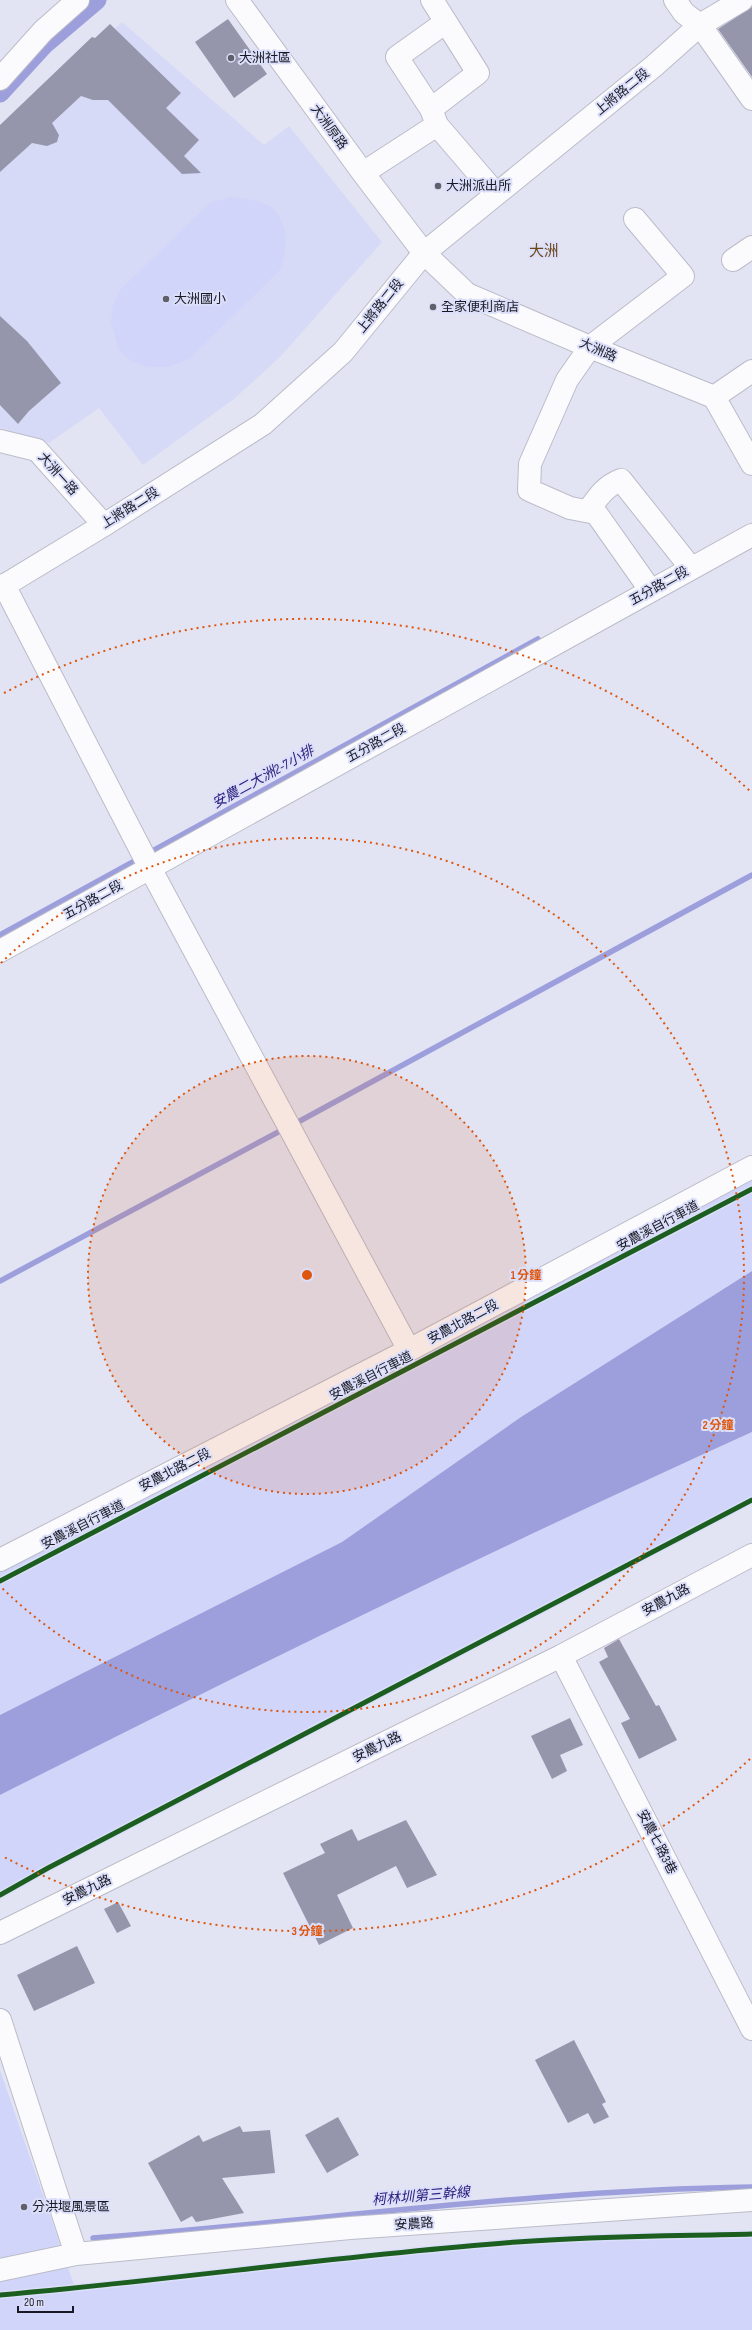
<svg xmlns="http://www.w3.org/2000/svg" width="752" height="2330" font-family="'Sofia Sans Condensed','Noto Sans TC',sans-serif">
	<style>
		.built { fill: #d7daf6 }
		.green { fill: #d1d5f9 }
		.water { fill: #9c9fdc }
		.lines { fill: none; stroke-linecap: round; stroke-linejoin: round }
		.stream { stroke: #9c9fdc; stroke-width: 5.5 }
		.canal { stroke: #9c9fdc; stroke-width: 19 }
		.building { fill: #9596ab }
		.minor-casing { stroke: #bbbcc9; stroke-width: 24 }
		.major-casing { stroke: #bbbcc9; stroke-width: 24 }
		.minor { stroke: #fbfbfd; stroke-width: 22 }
		.major { stroke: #fbfbfd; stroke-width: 22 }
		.cycleway-casing { stroke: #dcdff9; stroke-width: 8 }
		.cycleway { stroke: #1b5e20; stroke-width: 5 }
		.ring { fill: none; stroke: #de560d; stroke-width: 2; stroke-dasharray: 2 4 }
		.poi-dot { fill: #5f606c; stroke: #dcdff9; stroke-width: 1.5 }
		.labels { text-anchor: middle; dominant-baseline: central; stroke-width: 4; stroke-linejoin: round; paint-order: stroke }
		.poi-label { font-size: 13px; fill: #181924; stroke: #dcdff9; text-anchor: start }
		.street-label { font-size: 13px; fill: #181924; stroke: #dcdff9 }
		.water-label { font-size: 14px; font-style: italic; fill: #2d207f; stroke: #dcdff9 }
		.quarter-label { font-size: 15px; fill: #6c4817; stroke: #dcdff9 }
		.centre { fill: #de560d; stroke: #dcdff9; stroke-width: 2 }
		.ring-label { font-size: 12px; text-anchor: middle; font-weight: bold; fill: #de560d; stroke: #dcdff9; stroke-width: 4; stroke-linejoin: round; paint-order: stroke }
	</style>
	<rect width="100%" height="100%" fill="#e2e4f3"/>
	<path class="built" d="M122 22 264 145 289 126 382 242 280 357 234 399 143 465 99 408 49 443 0 428V139Z"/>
	<path class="green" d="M232 197C243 199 262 200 271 207 290 223 288 250 279 271L189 359 168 367H148L131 361 119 351 111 321 113 305 120 290 211 202Z
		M752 1179V1271L521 1417 342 1542 0 1715V1569Z
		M752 1432V1500L48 1868 0 1895V1795C249 1669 498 1547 752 1432Z
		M0 2070 74 2285 518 2242 752 2234V2330H0Z"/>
	<path class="water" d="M752 1271V1432C498 1547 249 1669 0 1795V1715L342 1542 521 1417Z"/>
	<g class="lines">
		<path class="stream" d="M147 854 538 639
			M0 935 140 858
			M298 1122 752 875
			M0 1281 282 1130
			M93 2238C313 2222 532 2190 752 2187"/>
		<path class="canal" d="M0 93 44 45 97 0"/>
	</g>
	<path class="building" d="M752 7V77L718 29Z
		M228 19 267 74 234 98 195 42Z
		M110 24 181 93 166 108 199 140 184 156 201 173 182 174 108 100H93L81 96 52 123 59 135 57 142 47 146 32 143 0 172V125L92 37 95 38Z
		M0 316 27 341 61 383 29 411 18 424 0 405Z
		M619 1639 656 1706 659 1705 677 1740 639 1759 621 1723 630 1719 599 1662 608 1657 604 1648Z
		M570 1718 583 1745 560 1755 567 1771 552 1779 531 1736Z
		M406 1820 437 1875 407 1888 396 1866 337 1895 353 1928 319 1945 283 1873 325 1853 320 1844 352 1829 358 1841Z
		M118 1902 131 1926 117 1933 104 1909Z
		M77 1946 95 1983 34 2011 17 1975Z
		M574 2040 606 2102 602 2104 609 2117 594 2124 588 2113 568 2123 535 2060Z
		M338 2117 359 2155 327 2173 305 2135Z
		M240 2126 243 2132 270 2130 275 2173 222 2178 244 2213 196 2222 192 2216 181 2222 148 2163 199 2135 203 2142Z"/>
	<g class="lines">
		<defs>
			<path id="minor" d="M237 0 363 173 424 253 467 294 590 347 714 397 752 464
				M675 0 684 13 700 25 752 99
				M446 22 397 57 431 109 437 125 496 194
				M0 79 43 31 78 0
				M431 109 478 73 432 0
				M363 173 437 125
				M635 219 683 276 590 347 567 380 530 464 529 490 570 508 596 513 651 591
				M733 260 752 247
				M714 397 752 371
				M0 441 37 450 104 525
				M588 511C598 497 605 486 621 480L691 568
				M4 585 150 868 409 1350
				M0 951 752 535
				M0 1560 409 1350 752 1167
				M561 1656 752 2029
				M0 1933 561 1656 752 1555
				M0 2020 76 2254
				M0 2270 76 2254 350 2228 752 2200"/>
			<path id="major" d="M0 588 104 525 263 424 343 352 424 253 654 66 700 25 742 0"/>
		</defs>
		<use href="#minor" class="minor-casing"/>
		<use href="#major" class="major-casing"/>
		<use href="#minor" class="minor"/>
		<use href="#major" class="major"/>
		<defs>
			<path id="cycleway" d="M0 1581 752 1189
				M0 1895 48 1868 752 1500
				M0 2295C173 2280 344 2255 517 2242 595 2236 674 2236 752 2234"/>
		</defs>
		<use href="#cycleway" class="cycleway-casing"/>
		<use href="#cycleway" class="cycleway"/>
	</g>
	<circle cx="307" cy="1275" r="219" fill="#de560d" fill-opacity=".12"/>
	<g class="ring">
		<circle cx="307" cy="1275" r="219"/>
		<path d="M1 963A437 437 0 1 1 1 1587"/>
		<path d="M750 1759A656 656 0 0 1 4 1857M4 693A656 656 0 0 1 750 791"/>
	</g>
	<g class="poi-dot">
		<circle cx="231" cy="58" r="4"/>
		<circle cx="438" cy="186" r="4"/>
		<circle cx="166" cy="299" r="4"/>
		<circle cx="433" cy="307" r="4"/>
		<circle cx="24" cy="2207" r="4"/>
	</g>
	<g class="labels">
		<g class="poi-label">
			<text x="239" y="58">大洲社區</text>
			<text x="446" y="186">大洲派出所</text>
			<text x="174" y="299">大洲國小</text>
			<text x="441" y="307">全家便利商店</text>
			<text x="32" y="2207">分洪堰風景區</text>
		</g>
		<g class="street-label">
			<text transform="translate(622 92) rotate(-39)">上將路二段</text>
			<text transform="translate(329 127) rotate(54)">大洲原路</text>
			<text transform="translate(380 306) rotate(-51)">上將路二段</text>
			<text transform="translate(598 350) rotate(23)">大洲路</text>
			<text transform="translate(58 474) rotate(48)">大洲一路</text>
			<text transform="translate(130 508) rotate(-32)">上將路二段</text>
			<text transform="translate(659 586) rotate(-29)">五分路二段</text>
			<text transform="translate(376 743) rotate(-29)">五分路二段</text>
			<text transform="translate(93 900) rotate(-29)">五分路二段</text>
			<text transform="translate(658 1226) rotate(-28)">安農溪自行車道</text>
			<text transform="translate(463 1322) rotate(-28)">安農北路二段</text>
			<text transform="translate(371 1376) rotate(-27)">安農溪自行車道</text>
			<text transform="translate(175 1470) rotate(-27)">安農北路二段</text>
			<text transform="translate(83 1525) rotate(-27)">安農溪自行車道</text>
			<text transform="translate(666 1600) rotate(-28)">安農九路</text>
			<text transform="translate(377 1747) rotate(-26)">安農九路</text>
			<text transform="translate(657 1842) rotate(63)">安農七路3巷</text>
			<text transform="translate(87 1890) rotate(-26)">安農九路</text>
			<text transform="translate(414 2224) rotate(-4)">安農路</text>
		</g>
		<g class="water-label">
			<text transform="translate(263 777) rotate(-29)">安農二大洲2-7小排</text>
			<text transform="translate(421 2196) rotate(-5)">柯林圳第三幹線</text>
		</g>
		<g class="quarter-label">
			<text x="544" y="251">大洲</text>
		</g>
	</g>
	<circle cx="307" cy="1275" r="6" class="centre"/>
	<g class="ring-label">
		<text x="526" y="1279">1 分鐘</text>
		<text x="718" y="1429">2 分鐘</text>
		<text x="307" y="1935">3 分鐘</text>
	</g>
	<path d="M18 2306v6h55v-6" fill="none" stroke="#181924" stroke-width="2"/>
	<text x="24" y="2306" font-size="12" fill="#181924" stroke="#dcdff9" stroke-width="3" paint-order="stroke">20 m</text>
</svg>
